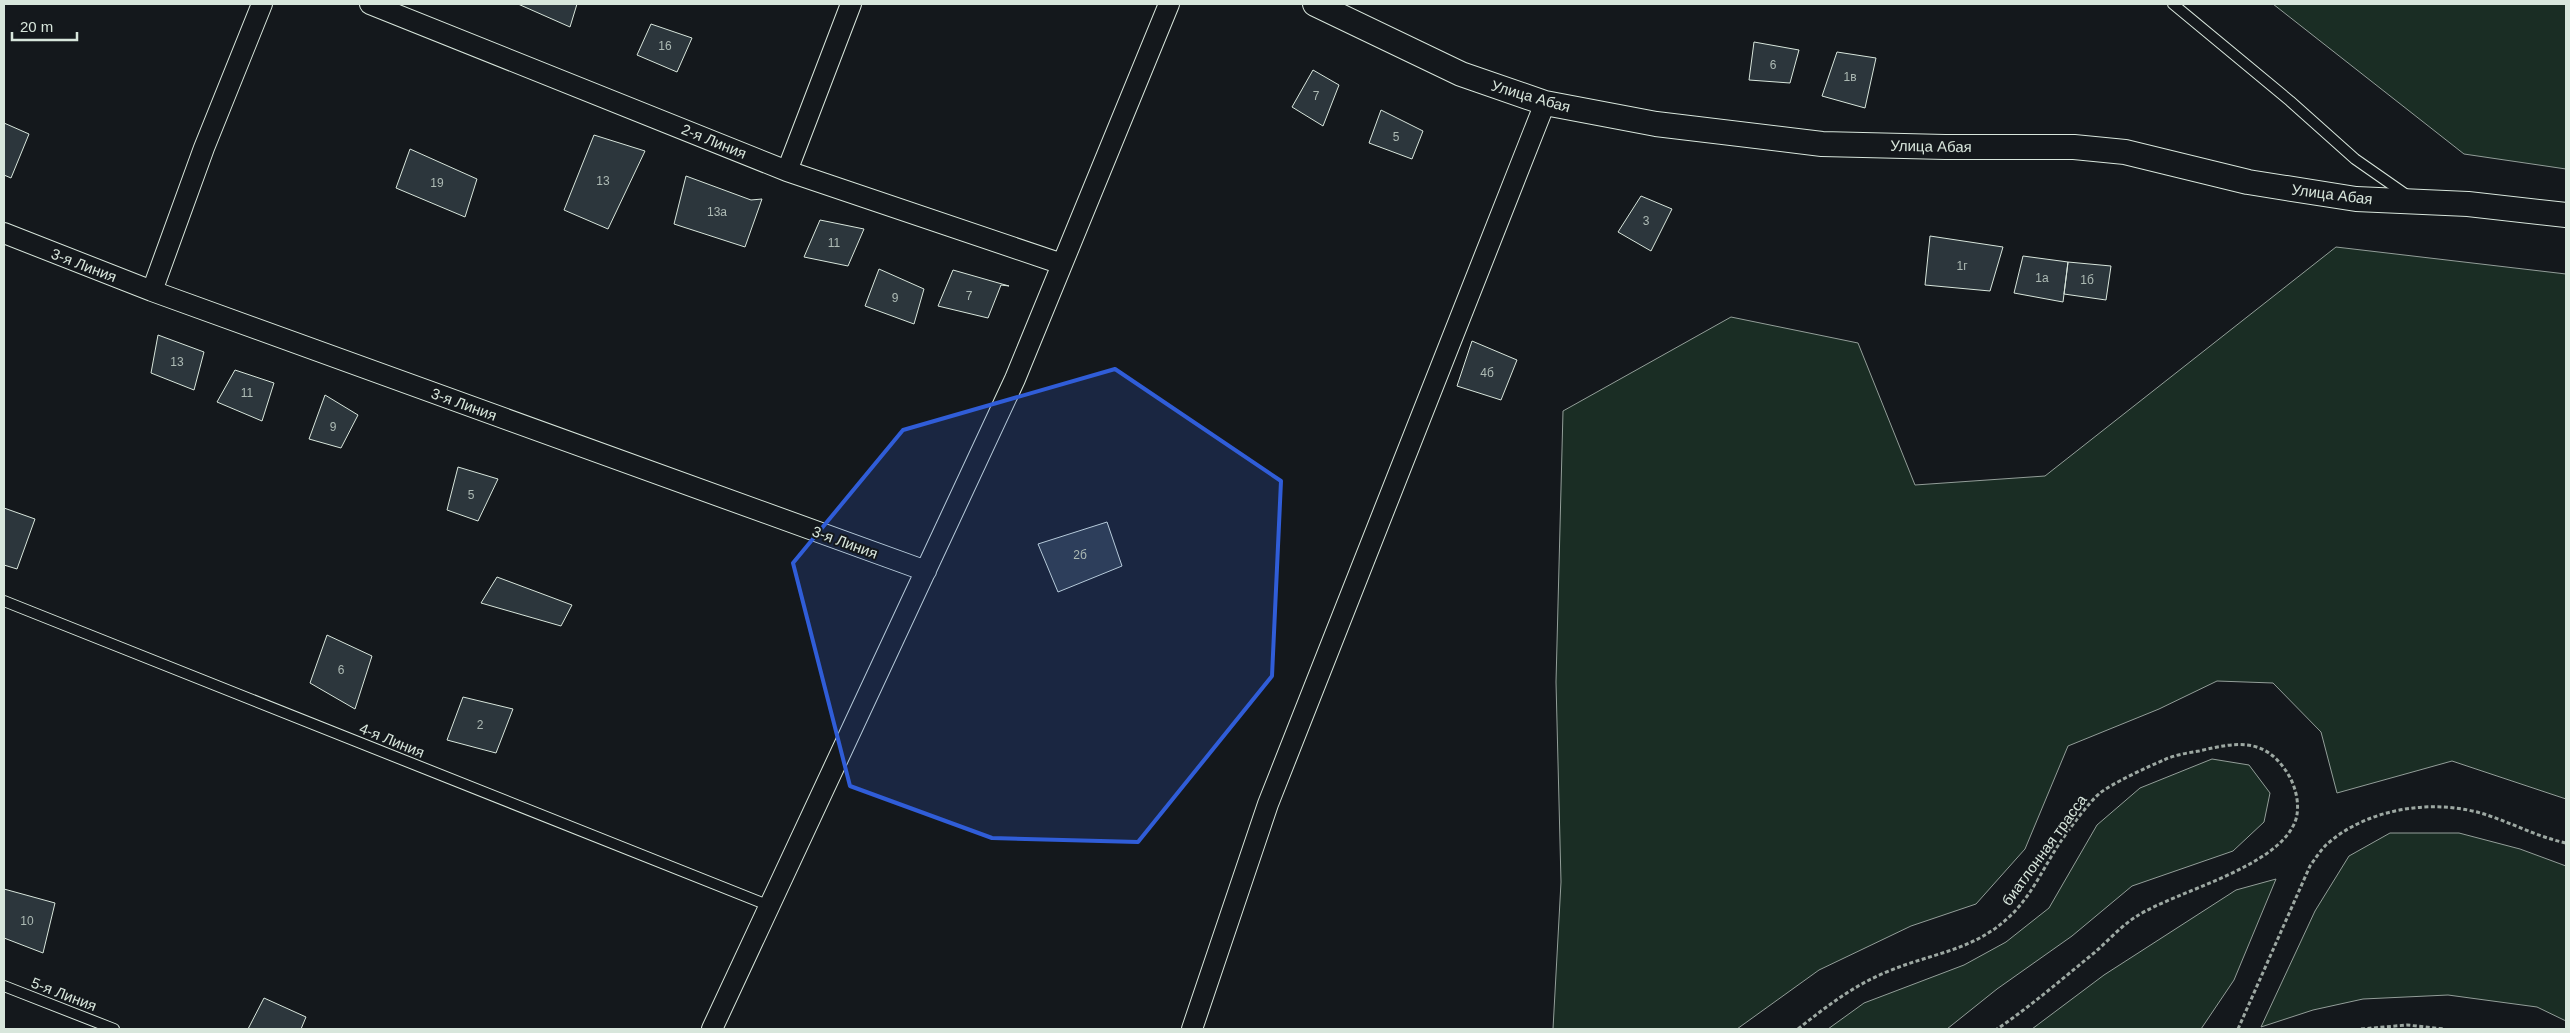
<svg xmlns="http://www.w3.org/2000/svg" width="2570" height="1033" font-family="Arial,sans-serif">
	<style>
		.green { fill: #1a2d24; stroke: #939e99 }
		.building { fill: #2c363c; stroke: #d8e6dc }
		.lines { fill: none; stroke-linecap: round; stroke-linejoin: round }
		.service-casing { stroke: #d8e6dc; stroke-width: 12 }
		.minor-casing { stroke: #d8e6dc; stroke-width: 22 }
		.tertiary-casing { stroke: #d8e6dc; stroke-width: 26 }
		.path { stroke: #9da8a2; stroke-width: 3; stroke-dasharray: 4 2.5; stroke-linecap: butt }
		.service { stroke: #14181c; stroke-width: 10 }
		.minor { stroke: #14181c; stroke-width: 20 }
		.tertiary { stroke: #14181c; stroke-width: 24 }
		.marked { fill: #305dd8; fill-opacity: 0.2; stroke: #305dd8; stroke-width: 4; stroke-linejoin: round }
		.labels { text-anchor: middle; dominant-baseline: central; stroke-width: 4; stroke-linejoin: round; paint-order: stroke }
		.number-label { font-size: 12px; fill: #adbab4 }
		.street-label { font-size: 15px; fill: #d8e6dc; stroke: #14181c }
	</style>
	<rect width="100%" height="100%" fill="#14181c"/>
	<path class="green" d="M2273 4H2566V169L2464 154Z
		M2336 247 2566 274V799L2452 761 2337 793 2321 732 2273 683 2217 681 2159 709 2068 746 2025 849 1976 904 1911 926 1819 970 1737 1029H1553L1561 882 1556 682 1563 411 1731 317 1858 343 1915 485 2045 476Z
		M2212 759 2249 765 2270 793 2264 822 2233 851 2132 886 2072 936 1997 989 1947 1029H1828L1864 1003 1964 965 2006 942 2049 908 2097 825 2140 788Z
		M2390 833H2459L2520 849 2566 866V1021L2537 1007 2448 995 2363 999 2313 1010 2261 1027 2315 911 2349 856Z
		M2276 879 2234 980 2201 1029H2032L2104 975 2236 890Z"/>
	<path class="building" d="M518 4H577L570 27Z
		M651 24 692 38 677 72 637 55Z
		M1754 42 1799 50 1790 83 1749 80Z
		M1837 52 1876 58 1865 108 1822 96Z
		M1313 70 1339 85 1323 126 1292 107Z
		M1381 110 1423 131 1412 159 1369 143Z
		M4 123 29 134 11 178 4 175Z
		M594 135 645 151 608 229 564 210Z
		M410 149 477 179 465 217 396 188Z
		M686 176 751 200 762 199 745 247 674 224Z
		M1641 196 1672 209 1651 251 1618 232Z
		M820 220 864 229 848 266 804 257Z
		M1930 236 2003 247 1990 291 1925 285Z
		M2023 256 2068 262 2063 302 2014 293Z
		M2068 262 2111 266 2106 300 2064 294Z
		M879 269 924 289 914 324 865 306Z
		M953 270 1009 286 1001 285 988 318 938 306Z
		M158 335 204 352 194 390 151 373Z
		M1472 341 1517 360 1501 400 1457 386Z
		M235 370 274 383 262 421 217 402Z
		M325 395 358 415 341 448 309 439Z
		M458 467 498 479 478 521 447 510Z
		M4 508 35 519 17 569 4 565Z
		M1107 522 1122 566 1058 592 1038 544Z
		M497 577 572 605 561 626 481 603Z
		M327 635 372 656 355 709 310 683Z
		M463 697 513 709 496 753 447 740Z
		M4 889 55 903 43 953 4 938Z
		M264 998 306 1017 301 1029H248Z"/>
	<g class="lines">
		<defs>
			<path id="service" d="M2173 4 2290 101 2355 159 2408 196
				M4 601 770 906
				M4 986 114 1029"/>
			<path id="minor" d="M370 4 787 171 1062 264
				M787 171 851 4
				M4 233 152 291 926 571
				M152 291 204 148 262 4
				M712 1029 1015 379 1169 4
				M1192 1029 1268 804 1545 103"/>
			<path id="tertiary" d="M1315 4 1461 74 1545 103 1656 124 1822 144 1945 147H2074L2125 152 2248 182 2356 199 2468 204 2566 215"/>
		</defs>
		<use href="#service" class="service-casing"/>
		<use href="#minor" class="minor-casing"/>
		<use href="#tertiary" class="tertiary-casing"/>
		<path class="path" d="M1798 1029C1827 1006 1854 985 1889 971 1932 953 1973 951 2009 917 2032 896 2044 866 2061 841 2071 827 2088 803 2100 793 2111 784 2149 766 2164 760 2174 755 2187 753 2199 751 2237 742 2265 737 2288 774 2296 787 2300 805 2296 819 2281 867 2176 891 2137 916 2121 926 2108 941 2094 953 2062 979 2031 1006 1997 1029
			M2238 1029 2310 866C2315 859 2320 851 2326 845 2368 807 2436 798 2487 815 2514 824 2538 837 2566 843
			M2361 1029 2407 1025 2444 1029"/>
		<use href="#service" class="service"/>
		<use href="#minor" class="minor"/>
		<use href="#tertiary" class="tertiary"/>
	</g>
	<path class="marked" d="M1115 369 1281 481 1272 676 1138 842 992 838 850 786 793 563 903 430Z"/>
	<g class="labels">
		<g class="number-label">
			<text x="665" y="46">16</text>
			<text x="1773" y="65">6</text>
			<text x="1850" y="77">1в</text>
			<text x="1316" y="96">7</text>
			<text x="1396" y="137">5</text>
			<text x="603" y="181">13</text>
			<text x="437" y="183">19</text>
			<text x="717" y="212">13а</text>
			<text x="1646" y="221">3</text>
			<text x="834" y="243">11</text>
			<text x="1962" y="266">1г</text>
			<text x="2042" y="278">1а</text>
			<text x="2087" y="280">1б</text>
			<text x="969" y="296">7</text>
			<text x="895" y="298">9</text>
			<text x="177" y="362">13</text>
			<text x="1487" y="373">4б</text>
			<text x="247" y="393">11</text>
			<text x="333" y="427">9</text>
			<text x="471" y="495">5</text>
			<text x="1080" y="555">2б</text>
			<text x="341" y="670">6</text>
			<text x="480" y="725">2</text>
			<text x="27" y="921">10</text>
		</g>
		<g class="street-label">
			<text transform="translate(1531 96) rotate(16)">Улица Абая</text>
			<text transform="translate(714 141) rotate(22)">2-я Линия</text>
			<text transform="translate(1931 146) rotate(1)">Улица Абая</text>
			<text transform="translate(2332 194) rotate(7)">Улица Абая</text>
			<text transform="translate(84 265) rotate(21)">3-я Линия</text>
			<text transform="translate(464 404) rotate(20)">3-я Линия</text>
			<text transform="translate(845 542) rotate(20)">3-я Линия</text>
			<text transform="translate(392 740) rotate(22)">4-я Линия</text>
			<text transform="translate(2044 850) rotate(-54)">биатлонная трасса</text>
			<text transform="translate(64 994) rotate(21)">5-я Линия</text>
		</g>
	</g>
	<rect width="2570" height="1033" fill="none" stroke="#d8e6dc" stroke-width="10"/>
	<path d="M12 32v8h65v-8" fill="none" stroke="#d8e6dc" stroke-width="2.5"/>
	<text x="20" y="32" font-size="15" fill="#d8e6dc" stroke="#14181c" stroke-width="4" paint-order="stroke">20 m</text>
</svg>
